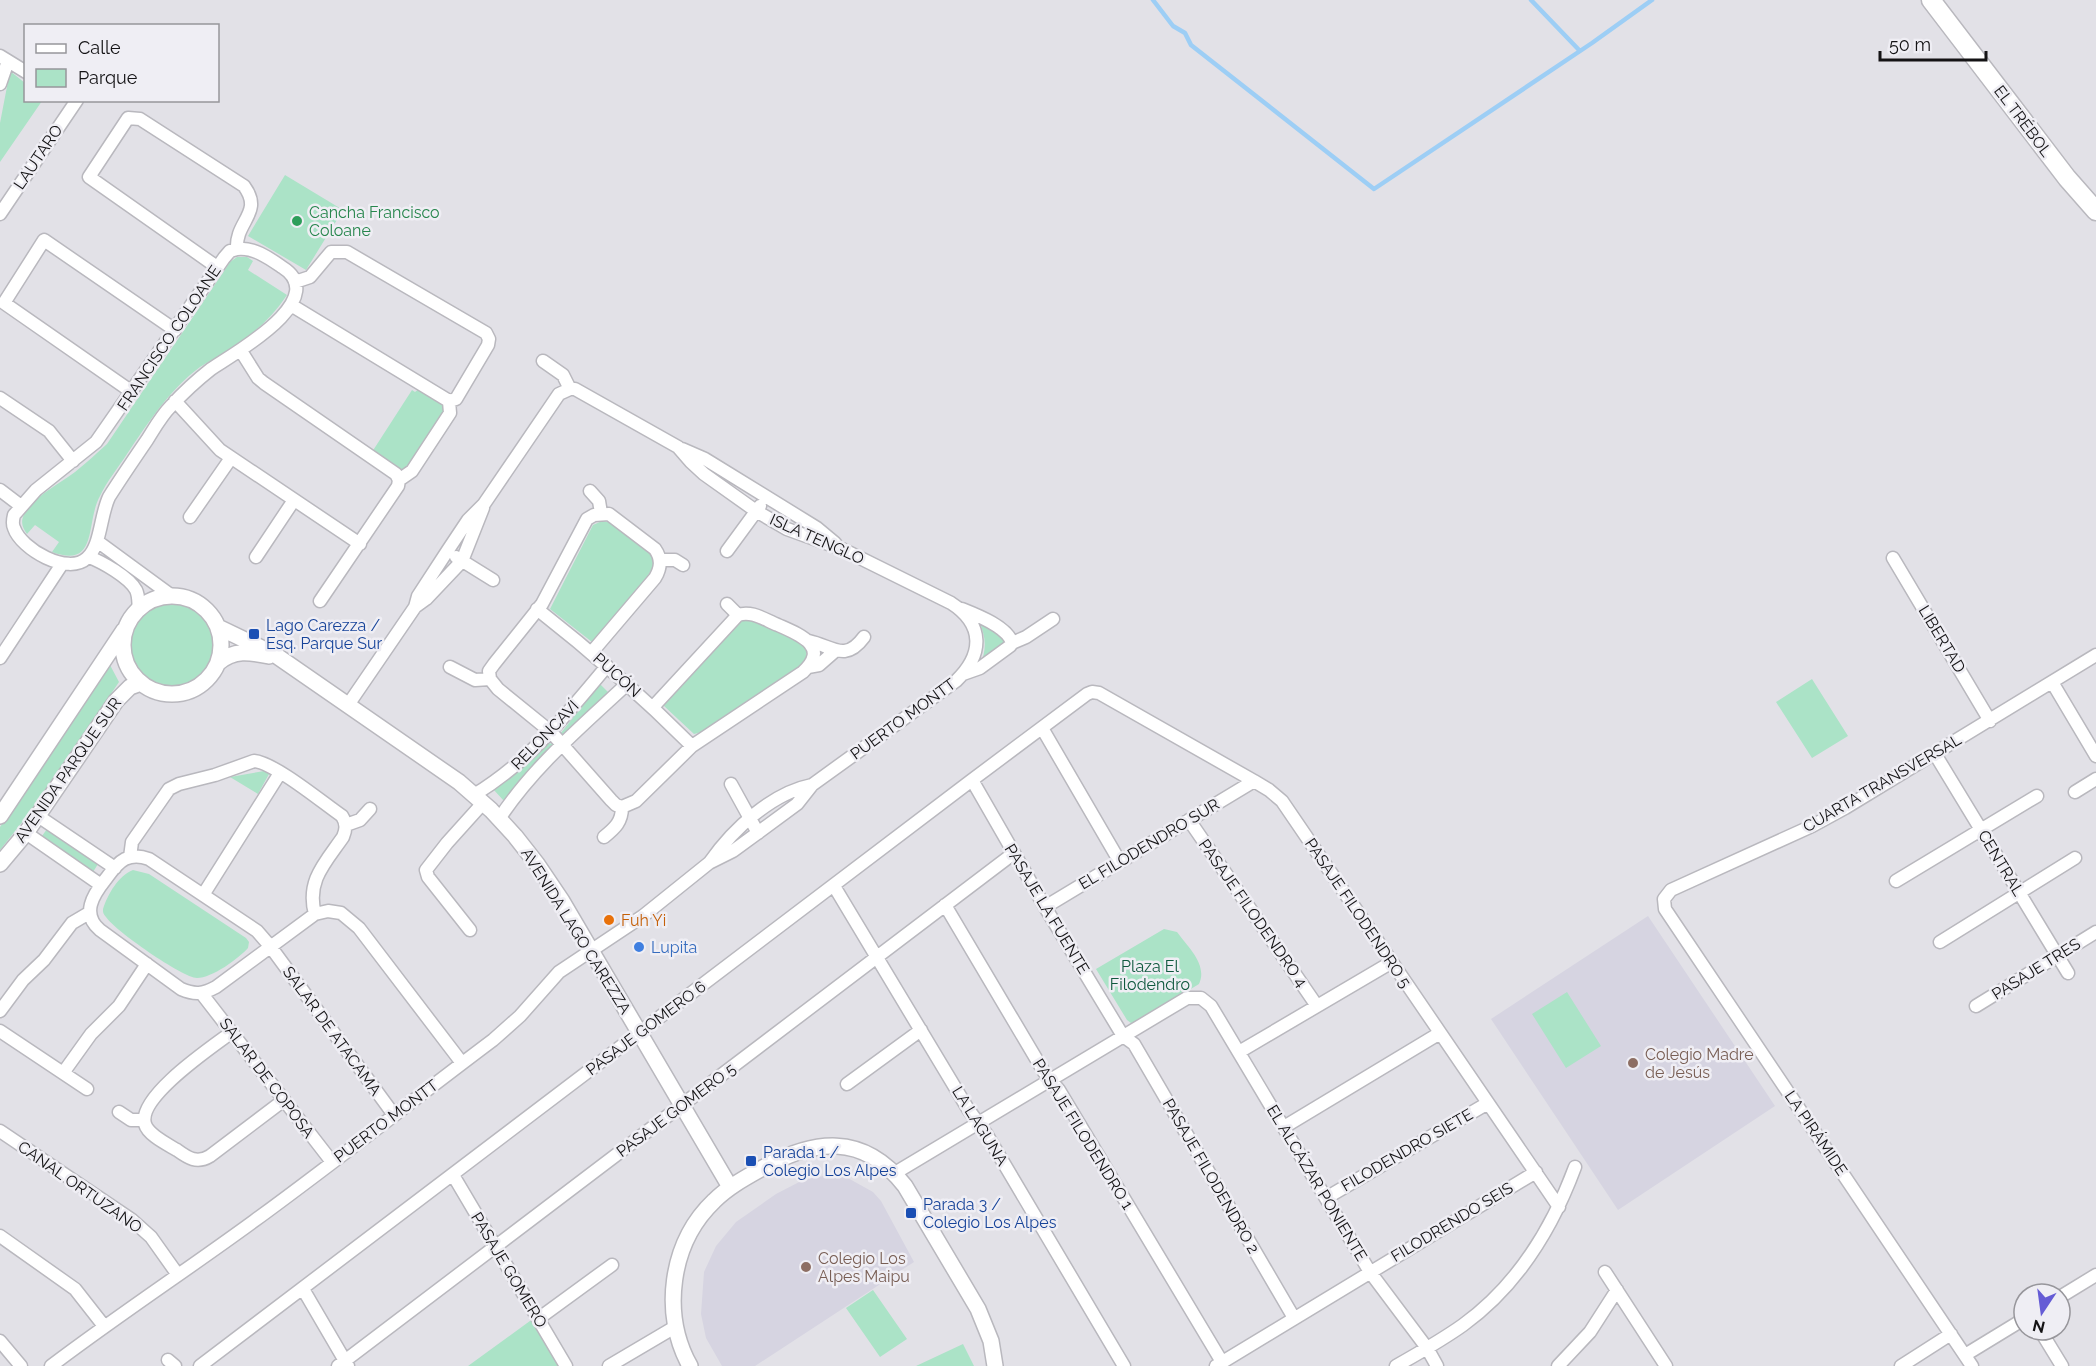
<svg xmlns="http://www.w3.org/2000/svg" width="2096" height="1366" font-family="Raleway,sans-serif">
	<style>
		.built { fill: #d6d4e1 }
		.green { fill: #abe3c7 }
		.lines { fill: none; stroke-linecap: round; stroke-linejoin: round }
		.stream { stroke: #9dcef5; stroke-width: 4.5 }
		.minor-casing { stroke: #b9b8be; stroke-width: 15 }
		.tertiary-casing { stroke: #b9b8be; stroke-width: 18 }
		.secondary-casing { stroke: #b9b8be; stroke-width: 21 }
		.minor { stroke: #fff; stroke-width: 12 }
		.tertiary { stroke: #fff; stroke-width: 15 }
		.secondary { stroke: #fff; stroke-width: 18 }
		.leisure-dot { fill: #2e9e5b; stroke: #efeef4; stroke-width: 2 }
		.transit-dot { fill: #1a4fb4; stroke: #efeef4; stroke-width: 2 }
		.food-dot { fill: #e8710a; stroke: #efeef4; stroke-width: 2 }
		.shop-dot { fill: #3f7fe0; stroke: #efeef4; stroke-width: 2 }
		.education-dot { fill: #8d6e63; stroke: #efeef4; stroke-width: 2 }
		.labels { text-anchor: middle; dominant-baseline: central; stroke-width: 5; stroke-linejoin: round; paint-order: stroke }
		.street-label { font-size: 16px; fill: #141315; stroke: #efeef4 }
		.leisure-label { font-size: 16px; fill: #27864d; stroke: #efeef4; text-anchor: start }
		.transit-label { font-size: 16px; fill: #164399; stroke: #efeef4; text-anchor: start }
		.food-label { font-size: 16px; fill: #c56008; stroke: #efeef4; text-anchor: start }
		.shop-label { font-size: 16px; fill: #366cbe; stroke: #efeef4; text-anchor: start }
		.park-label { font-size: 16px; fill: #0f593e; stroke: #efeef4 }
		.education-label { font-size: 16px; fill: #785e54; stroke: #efeef4; text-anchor: start }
	</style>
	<rect width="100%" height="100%" fill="#e2e1e7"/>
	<path class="built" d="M1648 916 1775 1106 1618 1210 1491 1019Z
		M830 1175 846 1177 873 1192 881 1201 914 1262 755 1366H722L706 1338 701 1314 704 1272 716 1246 736 1222 776 1194 805 1179Z"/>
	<path class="green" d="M10 71 25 83 26 100 42 101 0 162V123Z
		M285 175 343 210 306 270 248 236Z
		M237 257H247L253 261 248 270 287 295C271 319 252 335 228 351 219 357 209 361 200 367 169 390 148 423 127 454 118 468 107 481 100 496 85 523 99 569 52 552L59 542 35 525 27 534C22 527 20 521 25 513 36 495 59 484 75 472 86 463 96 454 107 444L222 274 230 262Z
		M419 389 448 405 410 469 401 471 372 452 412 390 415 392Z
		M602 521 612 523 649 552 653 558 654 565 646 579 592 642 550 609 593 525Z
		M131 645a41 41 0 1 1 82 0a41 41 0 1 1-82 0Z
		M743 615 798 638 807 649 806 659 800 667 709 730 694 734 664 706V703Z
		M979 621 1007 641 1005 645 980 665C987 649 986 637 979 621Z
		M110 665 119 682 35 806 0 850V827Z
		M1812 679 1848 736 1812 758 1776 702Z
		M600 684 609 693 564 736 560 734Z
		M548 743 553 744V747L531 769 504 801 493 789 532 760Z
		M264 771 269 774 258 794 230 777Z
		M47 829 98 864 93 872 42 836Z
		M133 870 149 874 246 938 249 942 248 948C238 959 212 978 197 978 183 978 114 930 106 917 103 913 103 913 103 909 108 894 118 876 133 870Z
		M1164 929 1177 932C1188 947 1208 965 1199 984L1138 1021 1131 1023 1127 1020 1096 969Z
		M1567 992 1601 1046 1566 1068 1532 1014Z
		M873 1290 907 1339 880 1357 846 1308Z
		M534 1318 563 1366H468Z
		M963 1344 974 1366H916Z"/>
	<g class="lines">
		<path class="stream" d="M1153 0 1173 26 1185 33 1191 45 1374 189 1592 43 1652 0
			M1531 0 1580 51"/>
		<defs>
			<path id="minor" d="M0 56 26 72
				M0 84 8 61
				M0 214 77 100
				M237 249C254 247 269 258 282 267 333 299 233 354 211 369 197 380 183 393 171 406 161 416 154 429 147 440 134 459 121 478 109 497 100 516 101 546 87 558 68 576 21 549 14 528 12 524 13 519 14 515L36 490 96 442 224 258 230 251Z
				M217 267 89 177 128 118 140 119 244 186C264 213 235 221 237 249
				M295 282 310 277 331 252H347L486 333 489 339 488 345 456 399 449 401
				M291 305 449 401
				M241 351 258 378 264 383 396 474 399 480
				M543 361 563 375 570 389
				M132 392 4 303 44 240 175 330
				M0 398 49 431 73 461
				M175 401 220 450 360 544
				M682 449 705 459 817 528 835 543
				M399 480 412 471 450 413 449 401
				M0 490 21 506
				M590 491 599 501 601 513
				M190 517 231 458
				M97 541 172 596
				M727 551 760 506
				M89 557C102 562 129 577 136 590 139 596 138 603 139 609
				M256 557 294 500
				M456 557 493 580
				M1893 558 1990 721
				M660 560H675L683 565
				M320 601 398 486 399 480
				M727 604 738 615
				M537 609C592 652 642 696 692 746
				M962 609C977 615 1008 627 1012 643L1010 646 980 668 963 674
				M809 641C832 646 845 663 864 637
				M1012 643 1026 637 1053 619
				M0 658 62 564
				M450 667 475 680 490 679
				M808 667 819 665 835 651
				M490 679 489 671 494 664 542 604 587 519 594 515 609 514 655 549C662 559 661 568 655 578L592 652
				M490 679 498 689 551 732 611 800 616 805 622 807
				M2052 682 2096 756
				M348 705 415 607 426 599 462 561 483 508
				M1042 728 1120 862
				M1935 754 2068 973
				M972 780 1045 907 1123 1036 1134 1044 1294 1318
				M731 784 758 833
				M2075 792 2096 779
				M474 795C530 761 566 715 607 666
				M622 807 636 801 692 746 803 672C831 646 798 634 778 625 765 620 752 610 738 615L653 707
				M38 816 115 868
				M499 819C533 767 582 726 627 684
				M1189 820 1317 1006
				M346 825 360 820 370 809
				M26 833 101 885
				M604 837C615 828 622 822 622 807
				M130 857 132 842 169 789 179 784 215 775 254 761C275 763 323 803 342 816 347 824 346 830 343 837 325 863 306 881 315 914
				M710 862C733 829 772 793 812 785
				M1896 881 2037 796
				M834 886 968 1109 987 1135 1124 1366
				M203 895 280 773
				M945 905 1044 1072 1059 1090 1222 1362
				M1045 907 1254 781
				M470 930 428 877 426 870 447 843 483 803
				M1940 942 2075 858
				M202 994 332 1162
				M1976 1006 2096 932
				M0 1011 23 980 44 960 72 923 89 913
				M0 1031 87 1089
				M232 1032C212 1047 137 1097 145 1124 148 1135 167 1144 177 1150 188 1158 197 1164 210 1156L284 1100
				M1239 1052 1392 962
				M63 1073 91 1034 119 1006 147 964
				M847 1084 921 1030
				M119 1112 131 1120H144
				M394 1115 270 946 257 931 149 859C141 856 133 855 125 859 117 863 111 872 105 880 93 895 81 914 100 930L181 989C195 995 203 994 216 987L315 914 328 911 341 913 359 928 462 1063
				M1284 1127 1440 1033
				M0 1131 132 1220 151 1237 178 1275
				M895 1173 1187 998H1201L1211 1006 1370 1272 1427 1348 1437 1366
				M453 1175 566 1366
				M1326 1198 1488 1103
				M0 1236 75 1289 104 1326
				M1605 1272 1666 1366
				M303 1289 348 1366
				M2060 1297 2096 1275
				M538 1319 612 1265
				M2040 1330 2062 1366
				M0 1341 21 1366
				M1965 1355 2024 1319
				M168 1360 175 1366
				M51 1366C117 1316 187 1270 254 1221 335 1162 413 1100 493 1040L520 1016 559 972 643 916 709 863 733 851 797 804 812 785 956 681C983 655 985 625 951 603L842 549 787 529 756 511 704 474 691 462 678 447 575 389H570L559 394 484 504 468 520 448 550 418 596 415 607
				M200 1366 972 780 1087 694 1092 692 1099 693 1254 781 1269 790 1282 801 1559 1207
				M338 1366 1014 853
				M609 1366 675 1327
				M1216 1366 1536 1172
				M1396 1366C1419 1353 1442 1340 1463 1325 1517 1286 1552 1229 1575 1167
				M1558 1366 1590 1332 1617 1290
				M1901 1366 1951 1334
				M1972 1366 1665 909 1664 899 1671 890 1812 826 1845 808 2096 655"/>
			<path id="tertiary" d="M123 645a49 49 0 1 1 98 0a49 49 0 1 1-98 0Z
				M218 627 274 654 459 782 491 810 515 836 537 864 562 901 730 1187
				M218 663C234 649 250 652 269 656
				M0 816 124 630
				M0 864 26 833 116 701 130 687 141 683
				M690 1366C661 1314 670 1243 714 1201 727 1188 743 1179 759 1170 813 1139 863 1132 905 1186L978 1309 991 1341 995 1366"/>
			<path id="secondary" d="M1931 0 2067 178 2096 211"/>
		</defs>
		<use href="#minor" class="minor-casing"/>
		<use href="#tertiary" class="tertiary-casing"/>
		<use href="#secondary" class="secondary-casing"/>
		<use href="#minor" class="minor"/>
		<use href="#tertiary" class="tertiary"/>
		<use href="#secondary" class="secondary"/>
	</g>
	<circle class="leisure-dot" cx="297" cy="221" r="6"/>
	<g class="transit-dot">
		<rect x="248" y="628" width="12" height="12" rx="3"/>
		<rect x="745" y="1155" width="12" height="12" rx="3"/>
		<rect x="905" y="1207" width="12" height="12" rx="3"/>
	</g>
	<circle class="food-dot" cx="609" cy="920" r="6"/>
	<circle class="shop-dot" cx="639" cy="947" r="6"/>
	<g class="education-dot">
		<circle cx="1633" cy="1063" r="6"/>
		<circle cx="806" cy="1267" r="6"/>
	</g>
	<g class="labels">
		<g class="street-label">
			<text transform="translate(2023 121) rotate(53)">EL TRÉBOL</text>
			<text transform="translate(38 157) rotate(-56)">LAUTARO</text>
			<text transform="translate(169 338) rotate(-56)">FRANCISCO COLOANE</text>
			<text transform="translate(817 539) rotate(24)">ISLA TENGLO</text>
			<text transform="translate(1942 639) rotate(59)">LIBERTAD</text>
			<text transform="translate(617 675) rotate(42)">PUCÓN</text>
			<text transform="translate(903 719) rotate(-36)">PUERTO MONTT</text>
			<text transform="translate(545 735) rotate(-46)">RELONCAVÍ</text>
			<text transform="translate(68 770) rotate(-55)">AVENIDA PARQUE SUR</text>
			<text transform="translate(1882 783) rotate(-30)">CUARTA TRANSVERSAL</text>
			<text transform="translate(1149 844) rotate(-31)">EL FILODENDRO SUR</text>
			<text transform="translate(2001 863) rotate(59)">CENTRAL</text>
			<text transform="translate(1047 909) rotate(59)">PASAJE LA FUENTE</text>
			<text transform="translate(1253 913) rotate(55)">PASAJE FILODENDRO 4</text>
			<text transform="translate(1358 913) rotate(56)">PASAJE FILODENDRO 5</text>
			<text transform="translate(576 931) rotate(58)">AVENIDA LAGO CAREZZA</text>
			<text transform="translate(2036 969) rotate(-32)">PASAJE TRES</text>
			<text transform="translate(646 1028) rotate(-37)">PASAJE GOMERO 6</text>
			<text transform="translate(332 1031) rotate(54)">SALAR DE ATACAMA</text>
			<text transform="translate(267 1078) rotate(53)">SALAR DE COPOSA</text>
			<text transform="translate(676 1110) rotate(-37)">PASAJE GOMERO 5</text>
			<text transform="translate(386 1121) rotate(-37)">PUERTO MONTT</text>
			<text transform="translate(980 1126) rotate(58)">LA LAGUNA</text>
			<text transform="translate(1816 1133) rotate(56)">LA PIRÁMIDE</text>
			<text transform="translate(1083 1134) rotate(58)">PASAJE FILODENDRO 1</text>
			<text transform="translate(1407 1150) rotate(-30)">FILODENDRO SIETE</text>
			<text transform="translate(1211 1176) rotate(60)">PASAJE FILODENDRO 2</text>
			<text transform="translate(1317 1183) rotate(59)">EL ALCÁZAR PONIENTE</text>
			<text transform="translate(80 1187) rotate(35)">CANAL ORTUZANO</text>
			<text transform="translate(1452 1222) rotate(-31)">FILODRENDO SEIS</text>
			<text transform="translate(509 1270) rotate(59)">PASAJE GOMERO</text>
		</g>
		<g class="leisure-label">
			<text x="309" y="212">Cancha Francisco<tspan x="309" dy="18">Coloane</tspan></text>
		</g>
		<g class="transit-label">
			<text x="266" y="625">Lago Carezza /<tspan x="266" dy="18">Esq. Parque Sur</tspan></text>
			<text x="763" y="1152">Parada 1 /<tspan x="763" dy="18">Colegio Los Alpes</tspan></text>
			<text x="923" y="1204">Parada 3 /<tspan x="923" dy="18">Colegio Los Alpes</tspan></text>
		</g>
		<g class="food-label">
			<text x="621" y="920">Fuh Yi</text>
		</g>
		<g class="shop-label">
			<text x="651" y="947">Lupita</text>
		</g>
		<g class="park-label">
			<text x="1150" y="966">Plaza El<tspan x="1150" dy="18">Filodendro</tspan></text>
		</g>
		<g class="education-label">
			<text x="1645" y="1054">Colegio Madre<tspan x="1645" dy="18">de Jesús</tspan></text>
			<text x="818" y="1258">Colegio Los<tspan x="818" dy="18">Alpes Maipu</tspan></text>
		</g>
	</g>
	<rect x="24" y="24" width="195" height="78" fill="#efeef4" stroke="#97969b" stroke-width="1.5"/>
	<rect x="36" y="44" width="30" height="9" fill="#ffffff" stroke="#97969b" stroke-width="1.5"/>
	<text x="78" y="54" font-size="18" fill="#141315">Calle</text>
	<rect x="36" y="69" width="30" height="18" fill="#abe3c7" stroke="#97969b" stroke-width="1.5"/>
	<text x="78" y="84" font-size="18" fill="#141315">Parque</text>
	<g transform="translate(2042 1312) rotate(193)"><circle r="28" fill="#efeef4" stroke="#97969b" stroke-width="1.5"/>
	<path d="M0-4.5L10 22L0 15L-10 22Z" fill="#655cd5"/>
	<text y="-9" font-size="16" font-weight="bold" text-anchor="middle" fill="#141315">N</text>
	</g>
	<path d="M1880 51v9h106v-9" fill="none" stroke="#141315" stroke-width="3"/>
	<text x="1889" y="51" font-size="18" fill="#141315" stroke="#efeef4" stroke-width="4.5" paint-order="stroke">50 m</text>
</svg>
